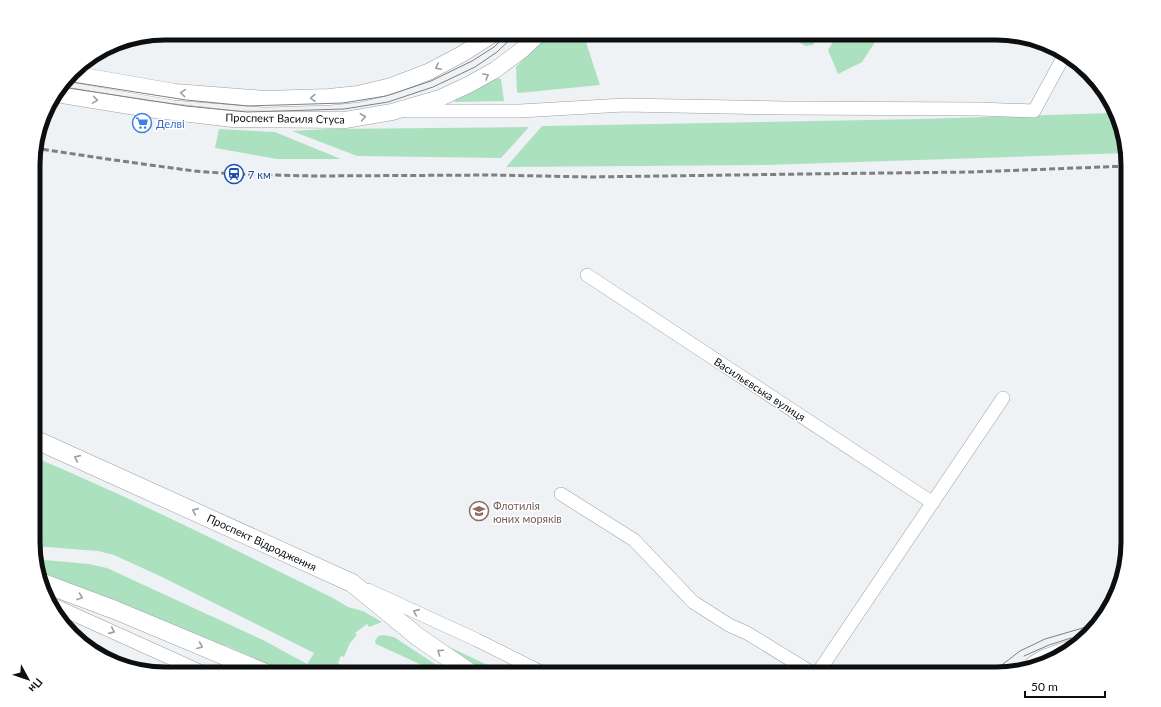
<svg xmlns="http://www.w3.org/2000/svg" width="1161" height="707" font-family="Lato,sans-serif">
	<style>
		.green { fill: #ace1c0 }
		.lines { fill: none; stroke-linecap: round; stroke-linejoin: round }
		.minor-casing { stroke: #9c9fa2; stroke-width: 14 }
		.tertiary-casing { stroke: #9c9fa2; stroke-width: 17 }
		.secondary-casing { stroke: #9c9fa2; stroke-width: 19 }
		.minor { stroke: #fff; stroke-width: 13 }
		.tertiary { stroke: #fff; stroke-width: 16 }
		.secondary { stroke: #fff; stroke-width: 18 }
		.tram { stroke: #7d7f81; stroke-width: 1 }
		.rail { stroke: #7d7f81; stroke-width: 3; stroke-dasharray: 6 3; stroke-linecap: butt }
		.oneway { stroke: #9e9f9f }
		.labels { text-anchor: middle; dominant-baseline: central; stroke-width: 3; stroke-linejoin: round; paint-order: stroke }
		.street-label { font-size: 11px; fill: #0d0e0f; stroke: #fff }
		.shop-label { font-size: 11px; fill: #366cbe; stroke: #fff; text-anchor: start }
		.transit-label { font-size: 11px; fill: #164399; stroke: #fff; text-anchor: start }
		.education-label { font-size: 11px; fill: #785e54; stroke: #fff; text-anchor: start }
		.rim { fill: none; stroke: #0d0e0f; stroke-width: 5 }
	</style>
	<rect width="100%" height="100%" fill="#eff2f5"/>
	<path class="green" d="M548 33H583L600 85 519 93 517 92 516 67Z
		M780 33H819L813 45 806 46Z
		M838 33H881L862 62 838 74 828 50Z
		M494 78 501 79 504 101 456 102 453 100Z
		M1113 113 1127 153 767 165 506 167 542 126 920 119Z
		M529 127 501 158 357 156 292 131 328 129Z
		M219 129 275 132 341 159H277L215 148Z
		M34 457C136 500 234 549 333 598L348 607 363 611 382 622 369 627 367 624 355 633 357 635 350 643 344 657 341 656 338 663 341 665 337 674H289L227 646 205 643 40 575 34 559 89 564 107 568 265 641 307 664 314 653 162 577 114 555 98 551 34 546Z
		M384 635 394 637 450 674H424L426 667 376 644 375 641 378 636Z
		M447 646 507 674H485L447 649Z"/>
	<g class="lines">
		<defs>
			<path id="minor" d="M406 111H520L624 105 784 108 979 109 1034 111 1065 54
				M587 275 933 503
				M561 494 634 540 693 602 729 625 747 633 814 674
				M368 590 477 640 545 674
				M51 604 206 674
				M817 674 1003 398"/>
			<path id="tertiary" d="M72 74 175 92 265 99 329 97 358 94 391 86 428 72 462 54 495 33
				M56 94 148 109 233 119 345 120 392 112 440 98 468 85 495 70 523 49 540 33"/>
			<path id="secondary" d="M34 439 352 583 418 637 472 674
				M43 583 115 610 268 674
				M1034 665 1044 659 1069 650"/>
		</defs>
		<use href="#minor" class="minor-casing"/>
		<use href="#tertiary" class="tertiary-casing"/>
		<use href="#secondary" class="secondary-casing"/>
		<use href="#minor" class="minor"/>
		<use href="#tertiary" class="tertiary"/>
		<use href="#secondary" class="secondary"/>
		<path class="tram" d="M66 81 186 100 248 106 343 103 386 96 431 81 472 61 494 47 508 33
			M62 87 186 106 247 112 344 109 388 102 433 87 475 67 497 52 517 33
			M1024 656 1049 645 1071 638
			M990 674 1020 651 1045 639 1093 625
			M1000 674 1013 664"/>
		<path class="rail" d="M34 148 107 159 194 171 234 174 314 176 494 175 590 177 804 174 972 172 1128 166"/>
	</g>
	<defs><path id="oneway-chevron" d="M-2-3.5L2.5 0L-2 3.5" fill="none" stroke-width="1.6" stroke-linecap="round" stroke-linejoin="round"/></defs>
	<g class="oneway">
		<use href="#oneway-chevron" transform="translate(438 67) rotate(153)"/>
		<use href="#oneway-chevron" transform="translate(486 76) rotate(-30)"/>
		<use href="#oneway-chevron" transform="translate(183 93) rotate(-175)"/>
		<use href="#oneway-chevron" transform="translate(313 98) rotate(179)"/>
		<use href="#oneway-chevron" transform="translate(95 100) rotate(9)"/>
		<use href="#oneway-chevron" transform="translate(363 117) rotate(-11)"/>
		<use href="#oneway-chevron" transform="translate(77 458) rotate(-156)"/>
		<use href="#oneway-chevron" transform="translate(195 511) rotate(-156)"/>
		<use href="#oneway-chevron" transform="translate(80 597) rotate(20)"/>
		<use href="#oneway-chevron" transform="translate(416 612) rotate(-156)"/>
		<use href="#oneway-chevron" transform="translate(112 631) rotate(24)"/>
		<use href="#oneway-chevron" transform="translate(200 646) rotate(23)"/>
		<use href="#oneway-chevron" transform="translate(440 652) rotate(-146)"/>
	</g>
	<defs>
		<symbol id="supermarket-ring" viewBox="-11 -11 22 22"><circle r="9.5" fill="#fff" stroke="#3f7fe0" stroke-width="1.5"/><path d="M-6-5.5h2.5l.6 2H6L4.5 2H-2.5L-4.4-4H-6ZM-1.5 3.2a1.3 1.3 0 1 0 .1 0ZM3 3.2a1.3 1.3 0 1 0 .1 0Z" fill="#3f7fe0"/></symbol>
		<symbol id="station-ring" viewBox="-11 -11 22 22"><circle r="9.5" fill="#fff" stroke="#1a4fb4" stroke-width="1.5"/><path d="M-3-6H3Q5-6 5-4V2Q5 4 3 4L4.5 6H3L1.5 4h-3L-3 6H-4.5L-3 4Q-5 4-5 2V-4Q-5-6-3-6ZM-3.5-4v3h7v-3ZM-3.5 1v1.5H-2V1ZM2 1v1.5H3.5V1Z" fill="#1a4fb4"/></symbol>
		<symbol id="school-ring" viewBox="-11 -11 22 22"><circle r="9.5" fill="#fff" stroke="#8d6e63" stroke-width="1.5"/><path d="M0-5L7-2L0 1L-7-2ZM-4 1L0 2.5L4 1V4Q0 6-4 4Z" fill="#8d6e63"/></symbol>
	</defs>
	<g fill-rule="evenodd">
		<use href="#supermarket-ring" x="131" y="112" width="22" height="22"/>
		<use href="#station-ring" x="223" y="163" width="22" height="22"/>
		<use href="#school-ring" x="468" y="500" width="22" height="22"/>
	</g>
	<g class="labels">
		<g class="street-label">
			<text transform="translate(285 118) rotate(1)">Проспект Василя Стуса</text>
			<text transform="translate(760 389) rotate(33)">Васильєвська вулиця</text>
			<text transform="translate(262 542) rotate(25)">Проспект Відродження</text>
		</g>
		<g class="shop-label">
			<text x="156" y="123">Делві</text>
		</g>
		<g class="transit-label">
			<text x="248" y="174">7 км</text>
		</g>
		<g class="education-label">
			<text x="493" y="505">Флотилія<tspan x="493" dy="13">юних моряків</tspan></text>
		</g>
	</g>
	<path d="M0 0H1161V707H0ZM165 40H996A125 125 0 0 1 1121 165V542A125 125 0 0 1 996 667H165A125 125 0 0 1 40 542V165A125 125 0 0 1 165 40Z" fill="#fff" fill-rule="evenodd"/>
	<path class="rim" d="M165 40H996A125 125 0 0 1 1121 165V542A125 125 0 0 1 996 667H165A125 125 0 0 1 40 542V165A125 125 0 0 1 165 40Z"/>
	<g transform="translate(28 679) rotate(130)" stroke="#ffffff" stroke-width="3" paint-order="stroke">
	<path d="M0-3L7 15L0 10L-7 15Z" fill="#0d0e0f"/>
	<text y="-6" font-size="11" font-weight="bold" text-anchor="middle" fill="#0d0e0f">Пн</text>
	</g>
	<path d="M1025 691v6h80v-6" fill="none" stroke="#0d0e0f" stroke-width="2"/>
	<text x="1031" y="691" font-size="12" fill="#0d0e0f" stroke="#ffffff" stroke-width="3" paint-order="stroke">50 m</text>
</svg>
